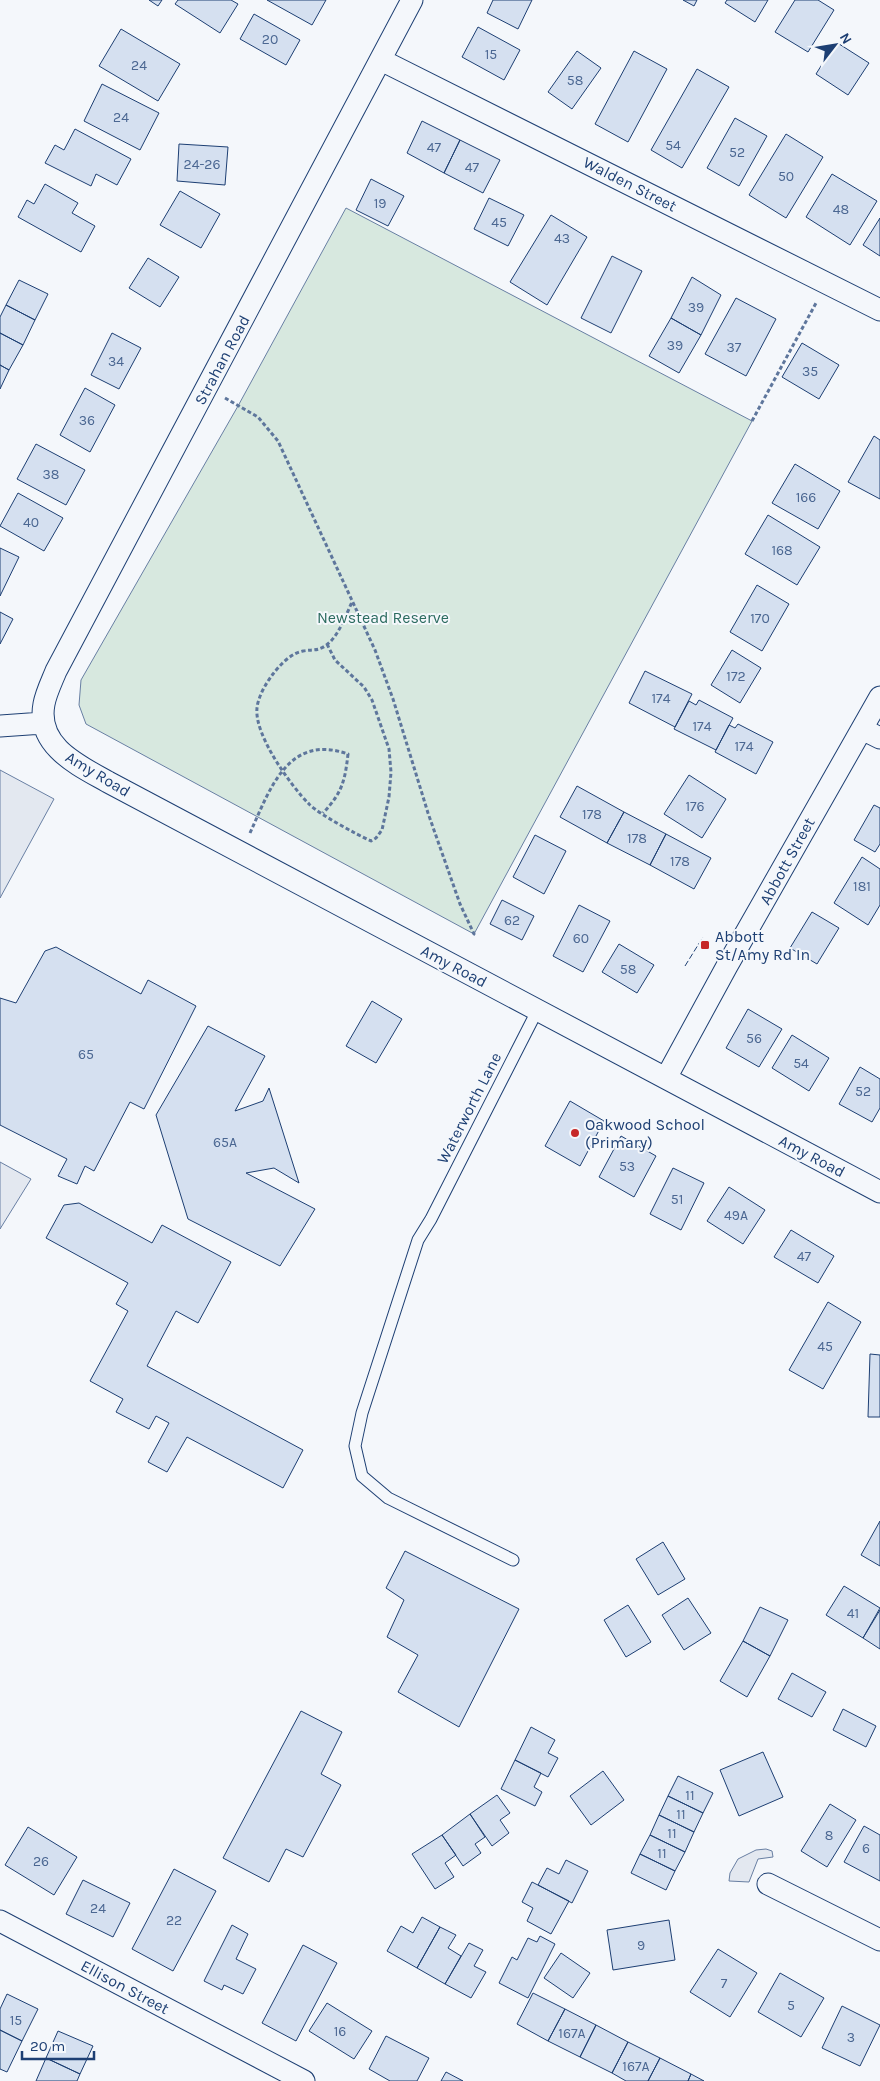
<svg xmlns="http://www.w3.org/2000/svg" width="880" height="2081" font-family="Karla,sans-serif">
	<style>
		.green { fill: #d7e8df; stroke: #687fa3 }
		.parking { fill: #e3e8f0; stroke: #687fa3 }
		.building { fill: #d5e0f0; stroke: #1d3f73 }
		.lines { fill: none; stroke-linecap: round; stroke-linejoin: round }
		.service-casing { stroke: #1d3f73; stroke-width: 13 }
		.minor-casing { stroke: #1d3f73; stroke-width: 23 }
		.path { stroke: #5e769c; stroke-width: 3; stroke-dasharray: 4 2.5; stroke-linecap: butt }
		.service { stroke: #f4f7fb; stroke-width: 11 }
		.minor { stroke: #f4f7fb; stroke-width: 21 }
		.fence { stroke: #1d3f73; stroke-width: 1; stroke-dasharray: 6 2.5; stroke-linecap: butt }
		.poi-dot { fill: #c62828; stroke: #f4f7fb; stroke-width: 2 }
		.labels { text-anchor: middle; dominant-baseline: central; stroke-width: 4; stroke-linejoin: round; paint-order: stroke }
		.number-label { font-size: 14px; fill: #4b6792 }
		.street-label { font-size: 16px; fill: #1d3f73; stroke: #f4f7fb }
		.park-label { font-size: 16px; fill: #2c6c60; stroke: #f4f7fb }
		.poi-label { font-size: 16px; fill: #1d3f73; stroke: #f4f7fb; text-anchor: start }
	</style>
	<rect width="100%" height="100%" fill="#f4f7fb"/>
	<path class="green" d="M346 208 752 421 474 934 86 724 79 705 81 680 238 406Z"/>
	<path class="parking" d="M0 770 54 799 0 898Z
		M0 1162 31 1179 0 1229Z
		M766 1849 772 1851 773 1857 758 1859 749 1882 729 1881 730 1873 738 1859 756 1850Z"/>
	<path class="building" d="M149 0H162L158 6Z
		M178 0H231L238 4 220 33 175 4Z
		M267 0H326L312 25Z
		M493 0H532L518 29 487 13Z
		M683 0H697L694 6Z
		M727 0H768L755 22 725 3Z
		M795 0H818L834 10 808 52 775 32Z
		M254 14 300 40 286 65 240 39Z
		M478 27 520 50 504 80 462 57Z
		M121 29 180 64 158 101 99 66Z
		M836 42 869 63 848 95 816 74Z
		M577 51 601 68 572 109 548 92Z
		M634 51 667 69 628 142 595 124Z
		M697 69 729 87 682 168 651 150Z
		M102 84 159 113 140 150 84 121Z
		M735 118 767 136 739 186 707 168Z
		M422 121 460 140 444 173 407 153Z
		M75 129 131 159 117 185 96 174 91 186 45 163 55 145 64 150Z
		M786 134 823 157 786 218 749 195Z
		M460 140 500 160 483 193 444 173Z
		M179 144 228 147 225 185 177 181Z
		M832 174 877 201 850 245 806 217Z
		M371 179 404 196 388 226 356 210Z
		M45 184 78 203 72 213 95 226 81 252 18 217 27 200 34 204Z
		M180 191 220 214 201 248 160 225Z
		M489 198 524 215 508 246 474 229Z
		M551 215 587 237 547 305 510 282Z
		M880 218V256L863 245Z
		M612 256 642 271 611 333 581 318Z
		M148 258 179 277 160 307 129 288Z
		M692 277 721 295 701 335 671 318Z
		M19 280 48 294 35 320 6 305Z
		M736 298 776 319 746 376 705 354Z
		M6 305 35 320 23 345 0 333V317Z
		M671 318 701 335 679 373 649 356Z
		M0 333 23 345 9 370 0 365Z
		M112 333 141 348 119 389 91 375Z
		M802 343 839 365 819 399 782 377Z
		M0 365 9 370 0 389Z
		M85 388 115 405 90 452 60 435Z
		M874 436 880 440V499L848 482Z
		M36 444 85 470 66 505 17 479Z
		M795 464 840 491 818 529 772 503Z
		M18 493 63 518 44 551 0 526Z
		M768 515 820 547 797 585 745 554Z
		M0 548 19 557 0 596Z
		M757 585 789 604 762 651 730 632Z
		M0 612 13 619 0 644Z
		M732 650 761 668 740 703 711 685Z
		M645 671 692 694 675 727 629 703Z
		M699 700 733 718 716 750 674 729 689 701 696 705Z
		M738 724 773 742 756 774 715 752 729 725 735 728Z
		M689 775 726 799 702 838 664 814Z
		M577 786 624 812 607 843 560 817Z
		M874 805 880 808V844L875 852 854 840Z
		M624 812 666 834 650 865 607 843Z
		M666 834 711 858 694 889 650 865Z
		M535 835 566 851 544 894 513 877Z
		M862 857 880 869V905L868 925 834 903Z
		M502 900 534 916 522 940 490 924Z
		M579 905 610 921 583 972 553 956Z
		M812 912 839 928 817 964 790 948Z
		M619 944 654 965 637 993 602 972Z
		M56 947 141 994 148 980 196 1006 144 1109 130 1102 94 1171 85 1166 77 1184 58 1176 67 1159 0 1125V998L16 1003 45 951Z
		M372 1001 402 1019 376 1063 346 1046Z
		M748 1009 782 1029 759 1067 726 1048Z
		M208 1026 265 1056 235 1111 263 1101 269 1088 299 1183 274 1168 246 1173 315 1209 280 1266 188 1219 156 1115Z
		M792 1035 829 1058 809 1091 772 1068Z
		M860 1067 880 1079V1108L872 1122 839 1104Z
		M570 1101 604 1121 580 1166 545 1146Z
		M621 1136 656 1156 634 1197 599 1177Z
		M673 1168 704 1183 681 1230 650 1214Z
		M729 1187 765 1210 743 1244 707 1221Z
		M79 1203 152 1243 162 1225 231 1262 198 1323 176 1311 147 1366 303 1450 283 1488 187 1437 167 1472 148 1462 169 1423 156 1416 149 1429 116 1412 123 1399 90 1381 128 1311 116 1304 128 1283 46 1238 64 1205Z
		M791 1230 834 1256 818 1283 774 1257Z
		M828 1302 861 1322 823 1389 789 1370Z
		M870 1354 880 1355V1417H868Z
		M880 1521V1566L861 1555Z
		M663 1542 685 1579 658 1595 636 1559Z
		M405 1551 519 1609 459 1727 398 1692 418 1655 387 1637 404 1600 386 1588Z
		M844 1586 880 1608 863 1638 826 1615Z
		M688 1598 711 1633 684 1650 662 1615Z
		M628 1605 651 1642 626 1657 604 1620Z
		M760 1607 788 1620 770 1656 743 1641Z
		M880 1610V1649L863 1638Z
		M743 1641 770 1656 747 1697 720 1681Z
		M792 1673 826 1692 812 1717 778 1699Z
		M843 1709 876 1726 866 1747 833 1730Z
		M301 1711 342 1732 321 1774 341 1785 303 1857 286 1849 269 1882 223 1858Z
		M531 1727 555 1740 548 1753 558 1758 548 1777 515 1760Z
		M763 1752 783 1797 739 1816 720 1770Z
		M515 1760 541 1773 534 1787 542 1792 535 1806 501 1789Z
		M603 1771 624 1800 591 1825 570 1796Z
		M678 1776 713 1793 703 1813 668 1796Z
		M497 1795 510 1813 500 1820 509 1833 492 1846 470 1814Z
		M668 1796 703 1813 694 1832 659 1815Z
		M830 1804 856 1820 827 1867 801 1851Z
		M470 1814 485 1837 475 1844 481 1853 463 1866 442 1835Z
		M659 1815 694 1832 685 1852 650 1835Z
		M864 1826 880 1835V1881L844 1862Z
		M28 1827 77 1857 54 1895 5 1865Z
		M442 1835 456 1855 445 1863 454 1877 435 1889 412 1854Z
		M650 1835 685 1852 675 1871 640 1854Z
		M640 1854 675 1871 666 1890 631 1873Z
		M566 1860 588 1871 572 1903 538 1885 547 1868 559 1874Z
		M174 1869 216 1891 173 1971 132 1949Z
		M83 1880 130 1903 113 1937 66 1914Z
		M532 1882 569 1901 551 1934 527 1921 533 1908 522 1902Z
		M422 1917 440 1927 417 1968 387 1951 401 1926 413 1933Z
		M669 1920 675 1960 613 1970 607 1930Z
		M232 1925 248 1934 236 1959 256 1969 243 1994 224 1985 222 1990 204 1981Z
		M440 1927 456 1935 448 1948 461 1956 445 1984 417 1968Z
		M540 1936 555 1944 528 1998 499 1983 512 1957 517 1960 528 1938 537 1942Z
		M469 1943 483 1950 474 1966 486 1972 471 1998 445 1984Z
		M303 1945 337 1963 296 2041 262 2023Z
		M718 1949 757 1973 730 2017 690 1992Z
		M561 1953 590 1973 573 1998 544 1978Z
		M780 1973 824 1998 801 2037 758 2012Z
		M533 1993 565 2009 548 2041 517 2024Z
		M7 1994 38 2009 22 2041 0 2030V2009Z
		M327 2003 372 2031 354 2059 309 2031Z
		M842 2006 880 2025 860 2066 822 2048Z
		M565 2009 596 2025 580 2057 548 2041Z
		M596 2025 628 2042 612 2073 580 2057Z
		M0 2030 22 2041 7 2072 0 2069Z
		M58 2031 93 2046 80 2074 46 2058Z
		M386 2036 429 2058 417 2081H390L369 2069Z
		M628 2042 660 2058 648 2081H626L612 2073Z
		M46 2058 80 2074 77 2081H36Z
		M660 2058 691 2074 688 2081H648Z
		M446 2072 463 2081H441Z
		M691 2074 704 2081H688Z"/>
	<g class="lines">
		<defs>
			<path id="service" d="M513 1560 388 1498 362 1476 355 1446 362 1413 418 1240 431 1219 537 1011"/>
			<path id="minor" d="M412 0 56 671C52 681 46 693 44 704 36 746 78 765 108 782L880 1192
				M381 60 880 310
				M0 726 43 723
				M862 729 880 738
				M666 1078 727 966 880 697
				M768 1884 880 1940
				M0 1921 304 2081"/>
		</defs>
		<use href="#service" class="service-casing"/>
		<use href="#minor" class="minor-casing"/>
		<path class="path" d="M225 398 258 417 278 441 375 650 393 699 428 813 460 904 474 934 473 935
			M752 421 816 303
			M327 644 335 660 364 687 372 700 389 749 391 772 389 797 382 830 376 838 371 841C356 834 320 815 309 804 291 786 254 735 257 708 258 697 266 683 273 674 280 665 291 653 303 651 315 649 319 652 330 642 340 632 346 615 352 602
			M250 833C270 789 288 733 348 754 345 781 342 793 323 813"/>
		<use href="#service" class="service"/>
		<use href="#minor" class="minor"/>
		<path class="fence" d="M685 966 703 937"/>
	</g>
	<g class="poi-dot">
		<rect x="700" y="940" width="10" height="10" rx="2.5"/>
		<circle cx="575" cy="1133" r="5"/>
	</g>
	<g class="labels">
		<g class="number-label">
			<text x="270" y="39">20</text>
			<text x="491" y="54">15</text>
			<text x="139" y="65">24</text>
			<text x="575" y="80">58</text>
			<text x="121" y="117">24</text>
			<text x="673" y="145">54</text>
			<text x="434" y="147">47</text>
			<text x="737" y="152">52</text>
			<text x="202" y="164">24-26</text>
			<text x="472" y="167">47</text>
			<text x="786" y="176">50</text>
			<text x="380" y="203">19</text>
			<text x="841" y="209">48</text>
			<text x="499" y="222">45</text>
			<text x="562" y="238">43</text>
			<text x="696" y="307">39</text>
			<text x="675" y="345">39</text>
			<text x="734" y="347">37</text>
			<text x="116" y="361">34</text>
			<text x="810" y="371">35</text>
			<text x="87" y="420">36</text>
			<text x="51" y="474">38</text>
			<text x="806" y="497">166</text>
			<text x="31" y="522">40</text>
			<text x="782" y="550">168</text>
			<text x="760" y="618">170</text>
			<text x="736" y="676">172</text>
			<text x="661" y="698">174</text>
			<text x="702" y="726">174</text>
			<text x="744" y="746">174</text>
			<text x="695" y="806">176</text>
			<text x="592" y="814">178</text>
			<text x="637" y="838">178</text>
			<text x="680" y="861">178</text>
			<text x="862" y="886">181</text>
			<text x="512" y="920">62</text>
			<text x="581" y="938">60</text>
			<text x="628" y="969">58</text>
			<text x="754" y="1038">56</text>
			<text x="86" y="1054">65</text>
			<text x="801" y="1063">54</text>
			<text x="863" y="1091">52</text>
			<text x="225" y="1142">65A</text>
			<text x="627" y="1166">53</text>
			<text x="677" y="1199">51</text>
			<text x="736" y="1215">49A</text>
			<text x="804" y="1256">47</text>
			<text x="825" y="1346">45</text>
			<text x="853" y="1613">41</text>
			<text x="690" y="1795">11</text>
			<text x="681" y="1814">11</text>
			<text x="672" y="1833">11</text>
			<text x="829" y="1835">8</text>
			<text x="866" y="1848">6</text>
			<text x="662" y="1853">11</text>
			<text x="41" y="1861">26</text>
			<text x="98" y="1908">24</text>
			<text x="174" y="1920">22</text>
			<text x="641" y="1945">9</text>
			<text x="724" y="1983">7</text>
			<text x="791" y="2005">5</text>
			<text x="16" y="2020">15</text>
			<text x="340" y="2031">16</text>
			<text x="572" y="2033">167A</text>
			<text x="851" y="2037">3</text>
			<text x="636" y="2066">167A</text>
		</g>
		<g class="street-label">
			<text transform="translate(630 184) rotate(27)">Walden Street</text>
			<text transform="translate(222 360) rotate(-62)">Strahan Road</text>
			<text transform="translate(98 774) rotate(31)">Amy Road</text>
			<text transform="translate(787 861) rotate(-61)">Abbott Street</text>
			<text transform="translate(454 966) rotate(28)">Amy Road</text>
			<text transform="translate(469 1108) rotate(-63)">Waterworth Lane</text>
			<text transform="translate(812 1156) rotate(28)">Amy Road</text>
			<text transform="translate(125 1987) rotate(28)">Ellison Street</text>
		</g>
		<g class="park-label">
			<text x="383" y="617">Newstead Reserve</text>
		</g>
		<g class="poi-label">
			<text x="715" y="936">Abbott<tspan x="715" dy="18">St/Amy Rd In</tspan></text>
			<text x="585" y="1124">Oakwood School<tspan x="585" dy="18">(Primary)</tspan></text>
		</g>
	</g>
	<g transform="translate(835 45) rotate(59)" stroke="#f4f7fb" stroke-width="4" paint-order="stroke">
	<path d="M0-4L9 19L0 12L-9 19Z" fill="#1d3f73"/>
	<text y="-8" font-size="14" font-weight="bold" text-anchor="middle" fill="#1d3f73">N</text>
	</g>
	<path d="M22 2051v8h72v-8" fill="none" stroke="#1d3f73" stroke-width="2.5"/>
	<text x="30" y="2051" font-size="15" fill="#1d3f73" stroke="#f4f7fb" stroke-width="4" paint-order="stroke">20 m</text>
</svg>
